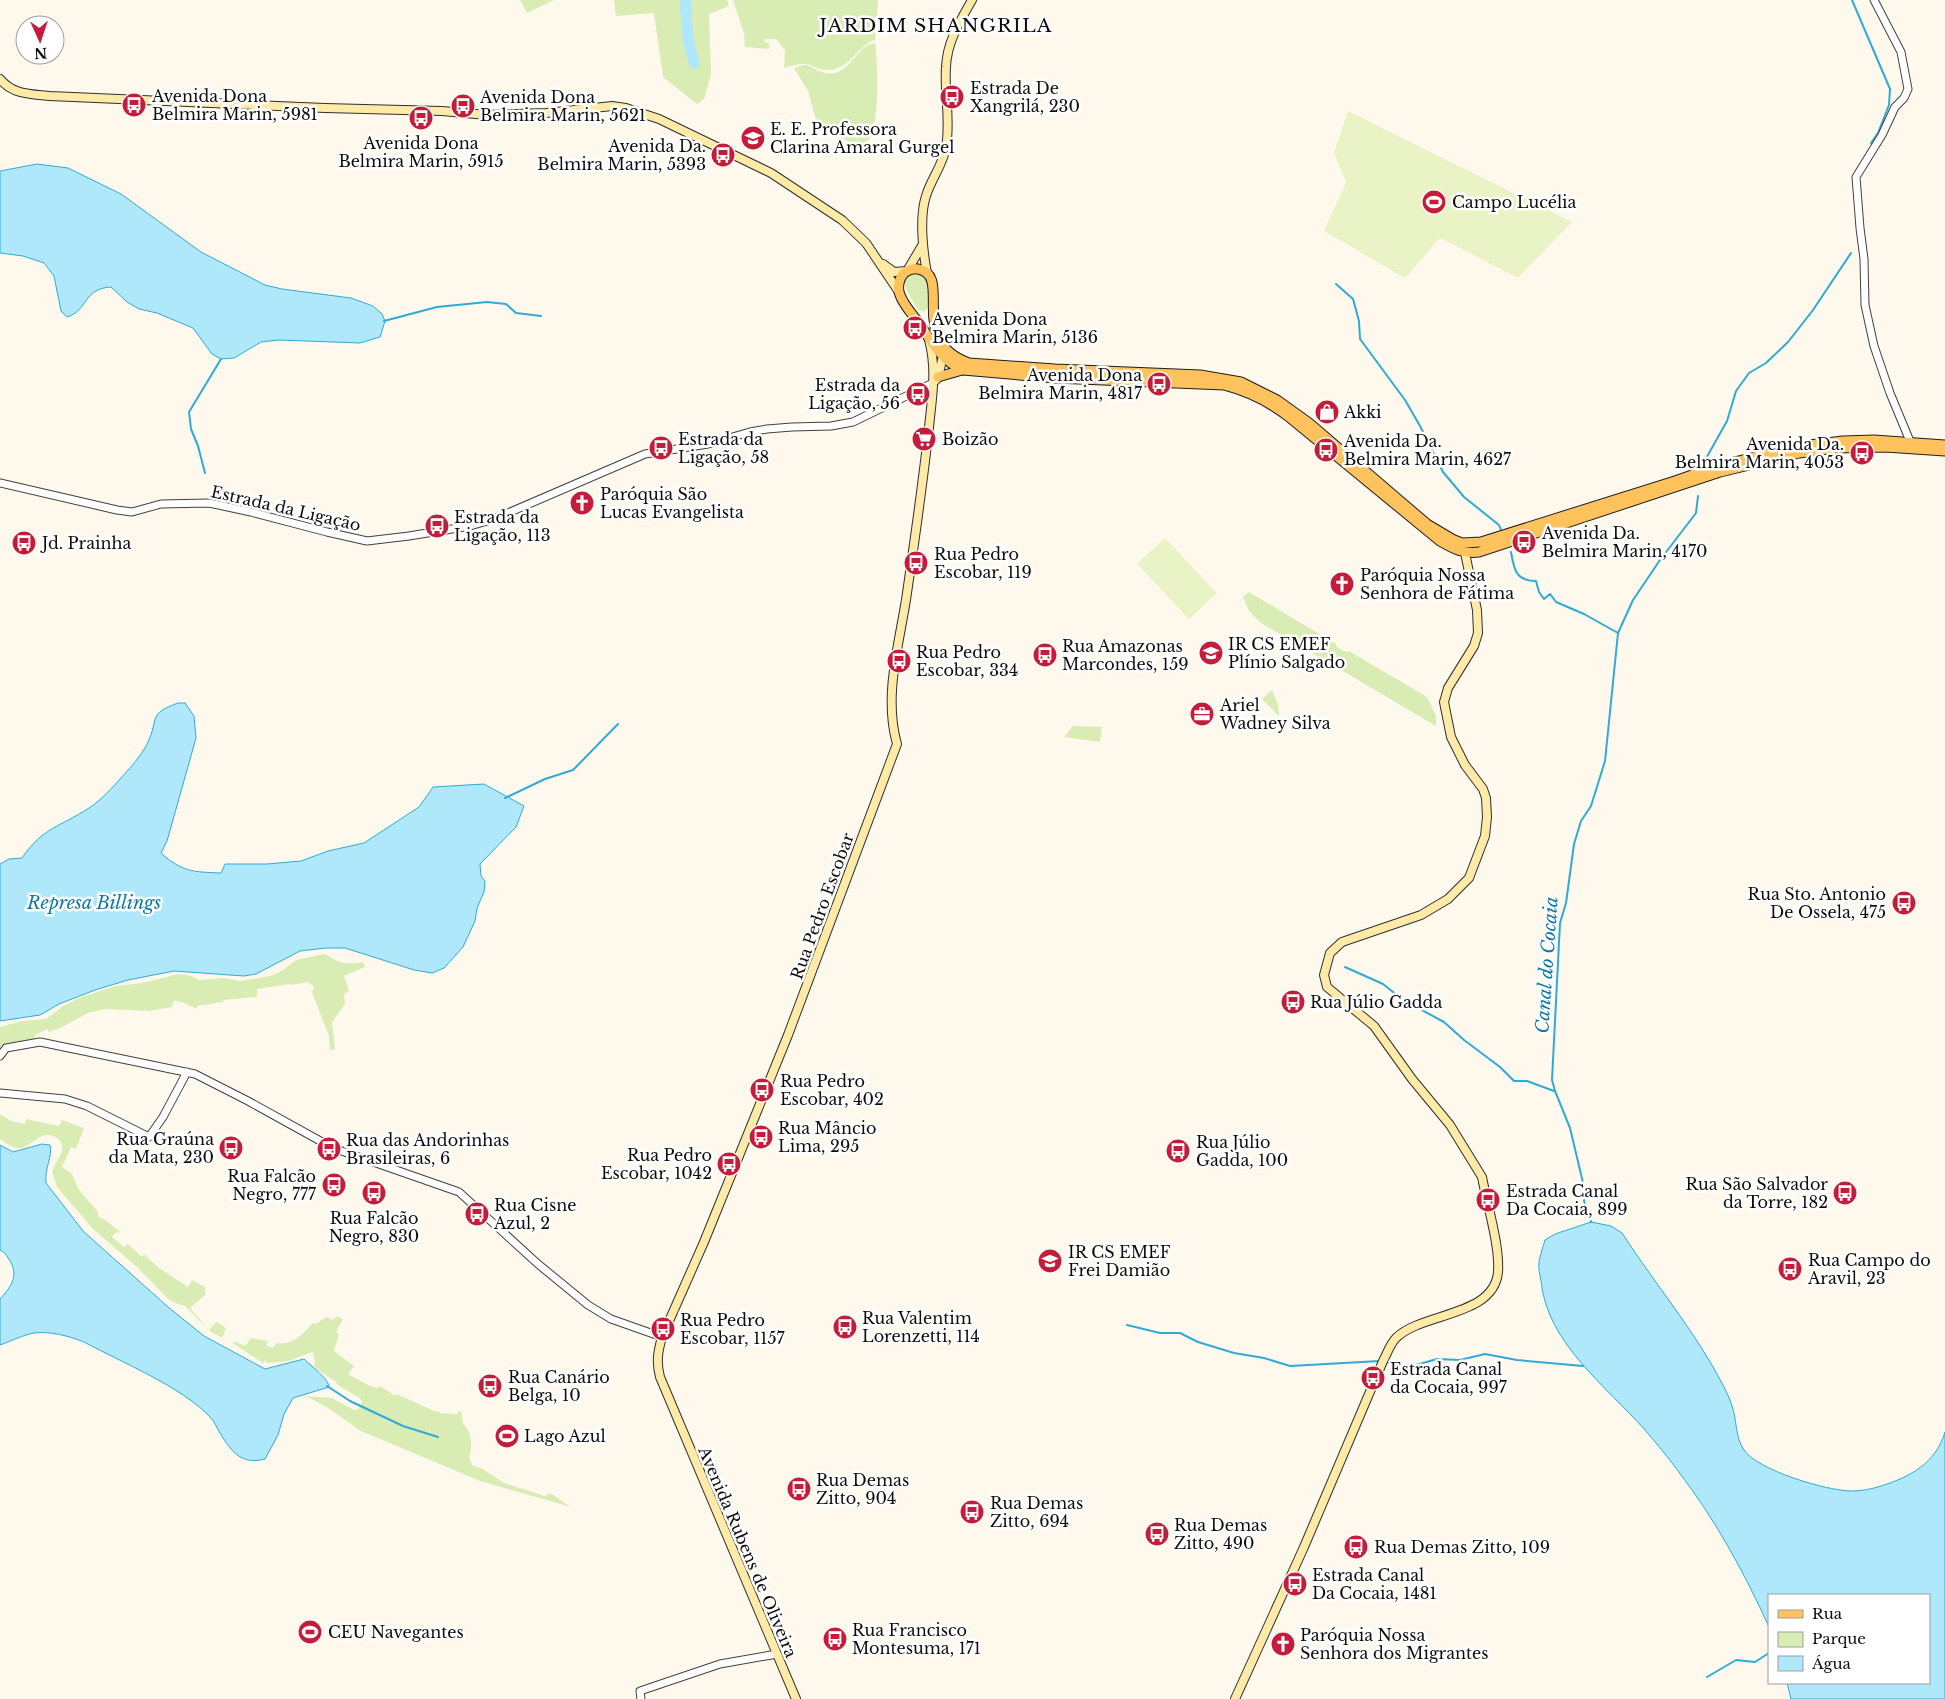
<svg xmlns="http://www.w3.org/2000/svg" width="1945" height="1699" font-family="'Libre Baskerville',serif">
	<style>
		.green { fill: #d8ecb4 }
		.pitch { fill: #e9f3c6 }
		.water { fill: #aee8fa; stroke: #30aad6 }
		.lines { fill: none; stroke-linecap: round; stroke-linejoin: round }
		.stream { stroke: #30aad6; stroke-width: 2 }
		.river { stroke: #aee8fa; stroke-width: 11 }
		.tertiary-casing { stroke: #404040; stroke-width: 9 }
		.secondary-casing { stroke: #2f2f2f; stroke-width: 10 }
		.primary-casing { stroke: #1e1e1e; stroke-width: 11 }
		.tertiary { stroke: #fff; stroke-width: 7 }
		.secondary { stroke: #ffeaa8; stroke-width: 8 }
		.primary { stroke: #ffc25d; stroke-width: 9 }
		.labels { text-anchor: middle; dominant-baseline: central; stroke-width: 5; stroke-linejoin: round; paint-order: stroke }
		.poi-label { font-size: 16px; fill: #0d0d0d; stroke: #fff; text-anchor: start }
		.street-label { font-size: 16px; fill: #0d0d0d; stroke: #fff }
		.water-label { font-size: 18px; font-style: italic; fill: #0e78a7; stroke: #fff }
		.quarter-label { font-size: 19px; letter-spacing: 1px; fill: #0d0d0d; stroke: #fff }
	</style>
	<rect width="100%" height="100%" fill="#fff9ed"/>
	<path class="green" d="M520 0H554L527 13Z
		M614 0H727L729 6 709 14 711 74 704 99 697 104 663 77 654 13 616 16Z
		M733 0H878L875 42 873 40C859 47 850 65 835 69 818 73 817 65 804 64 798 64 790 66 784 68L785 50 776 39H764L765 43H769V49L745 47 744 33Z
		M875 43C878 63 879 117 871 136 868 142 863 145 856 146L817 124 808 91 794 68C797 67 802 65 805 65 815 67 823 76 835 73 852 69 859 44 875 43Z
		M917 270 931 279C931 289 933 305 924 312L917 309 905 287V277Z
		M1249 592 1336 644 1337 647 1346 652 1349 651 1427 697 1436 716V726L1261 623 1249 611 1243 597Z
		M1272 690 1278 704 1279 716 1262 699Z
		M1073 726 1102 727 1100 742 1064 737Z
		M323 954C330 955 332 959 338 961 346 965 355 963 363 962L365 967 344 976 349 991 344 994 345 1004 332 1022 335 1049 330 1050 329 1036 312 992 314 987 308 982 291 985 290 984 257 989V997L223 1000V1002L197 1006V1009L184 1003 174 1000 172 1007 150 1011 106 1009 88 1013 62 1027 49 1032 47 1029 35 1035V1038L0 1048V1027L22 1021 46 1019 63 1006 81 997 116 986 142 983 178 974 188 975 200 980 223 978 241 981 271 976 283 970 296 960Z
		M0 1114 11 1121 25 1124 26 1119 59 1126 62 1120 84 1128 76 1149 71 1147 62 1167 72 1174 79 1190 98 1212V1217L104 1219 120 1232 115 1233 112 1237 124 1247 128 1244 142 1257 144 1254 159 1268 188 1287 192 1280 205 1287 206 1294 190 1308 209 1330 216 1322 226 1328 222 1338 234 1343 235 1341 245 1346 251 1338 268 1341 266 1346 273 1348 276 1343C294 1346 302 1334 313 1323L316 1324 326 1317 333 1320 337 1316 343 1319 336 1332 339 1334 334 1351 354 1366 348 1374 370 1386 378 1388 380 1386 396 1396 397 1394 434 1411 440 1412V1413L457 1414 458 1412 461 1411 463 1424C472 1431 473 1448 469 1458L473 1466 481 1468 504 1483 545 1496 550 1493 571 1507 480 1481 361 1431 328 1408 310 1398 304 1397V1396L332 1398 354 1410 358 1409 362 1402 360 1398 339 1386 335 1381 315 1368 314 1355 312 1352 289 1361 267 1363 266 1360 263 1363 231 1342 211 1332 185 1306 178 1304 168 1299 138 1268 93 1229 57 1187 52 1171C54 1164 60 1158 62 1151 63 1147 62 1143 59 1140 43 1125 32 1147 21 1148 14 1149 5 1143 0 1139Z"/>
	<path class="pitch" d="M1348 111 1572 222 1518 278 1440 238 1405 278 1324 231 1346 182 1334 153Z
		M1165 538 1217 593 1189 619 1137 564Z
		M506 1426 516 1431 507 1447 497 1442Z"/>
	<path class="water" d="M37 164 68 168 121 194 201 252 265 285 282 289 351 298 373 306 382 314 385 321 380 337 360 343 279 340 261 342 234 358 221 359 212 354 193 328 157 313 139 309 127 302 111 287C82 289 89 310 67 317L61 311 54 276 44 263 23 256 0 253V171Z
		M178 703H185L194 716 196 738 167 841 161 853C182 872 194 872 221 873L225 864H267L301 861 328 851 364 843 419 807 433 787 484 784 524 806 516 827 480 864 481 876 485 881 484 892 477 908 475 921 463 947 444 968 432 973 414 970 345 948H326L300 951 256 974 244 976 174 971 128 980 95 990 59 1004 40 1015 0 1021V864L9 859 22 858C43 827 60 827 89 808 101 801 120 779 130 768 136 761 144 751 148 742 159 719 147 714 178 703Z
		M42 1144 50 1145C53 1156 44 1169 46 1183L83 1231 168 1307 204 1336 265 1369 304 1359C311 1366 329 1379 329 1387L293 1398 284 1414 278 1435 265 1459C242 1465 232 1453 220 1433 217 1428 214 1421 210 1417 182 1387 121 1362 84 1342 69 1336 50 1331 34 1333 23 1335 11 1341 0 1345V1299C12 1286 20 1274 8 1258 6 1254 4 1252 0 1250V1145L13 1152Z
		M1591 1222 1611 1226 1622 1233C1655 1284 1695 1331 1723 1385 1726 1391 1730 1399 1732 1406 1737 1420 1735 1437 1744 1450 1757 1470 1827 1491 1852 1491 1861 1491 1872 1489 1881 1486 1910 1477 1936 1463 1945 1432V1699H1791L1787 1683H1929V1595H1769V1627C1744 1572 1715 1519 1678 1471 1668 1457 1656 1443 1645 1430 1606 1386 1547 1343 1541 1281 1540 1275 1538 1268 1539 1262 1540 1255 1543 1247 1545 1240L1555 1234Z"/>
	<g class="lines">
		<path class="stream" d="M1852 0 1890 89 1889 105 1878 133 1871 143
			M1336 284 1353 299 1359 321 1360 339 1405 400 1420 426 1443 472 1464 497 1499 525 1501 530
			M384 321 437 307 487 302 506 304 516 313 541 316
			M1704 462 1727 421 1736 391 1749 373 1766 363 1788 342 1813 310 1851 253
			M205 473 198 446 191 429 189 412 221 359
			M1511 552C1514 570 1516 581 1536 581L1539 592 1544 599 1550 594 1556 602 1584 614 1618 633
			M505 798 545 779 573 770 618 724
			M1345 967 1383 984 1403 1000 1444 1022 1464 1040 1500 1067 1514 1081H1527L1554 1091
			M1591 1222 1584 1201V1187L1570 1128 1555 1091 1552 1080 1560 923 1566 903 1574 844 1581 821 1591 806 1605 761 1618 633 1633 600 1660 560 1696 513 1698 496
			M1127 1325 1160 1333H1180L1198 1342 1234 1353 1264 1358 1290 1366 1380 1361
			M1385 1362 1409 1367 1437 1359 1460 1360 1485 1354 1517 1360 1583 1366
			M327 1386 350 1401 403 1426 438 1437
			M1707 1677 1736 1660 1755 1662 1769 1653"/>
		<path class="river" d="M685 0 688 39 694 63"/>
		<defs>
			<path id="tertiary" d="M1874 0 1901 52 1908 89 1904 98 1895 107 1882 135 1856 177 1860 228 1864 259 1865 305 1874 346 1890 393 1912 446
				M0 483 117 510 132 512 161 504 209 503 251 512 327 532 367 541 409 536 470 526 494 519 645 454 708 444 750 432 767 429 792 427 831 426 853 422 933 383
				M0 1056 6 1048 40 1042 195 1074 248 1101 333 1148 459 1192 538 1264 588 1305 611 1319 662 1337
				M0 1093 65 1099 87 1106 149 1137 163 1117 187 1072
				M641 1699 640 1691 720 1664 777 1654"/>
			<path id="secondary" d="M0 79C13 95 31 94 50 96L325 108 442 111 487 115 546 113 612 106 626 108 659 119 771 173 842 220 866 243 899 292
				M883 264 894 272 907 271 923 244
				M927 273C923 252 919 217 926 196 931 179 943 165 946 147 951 120 944 93 946 67 947 42 960 21 972 0
				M936 380 938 377 943 356 946 354
				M796 1699 660 1377C656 1362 658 1351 662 1337L704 1242 788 1035 897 744C883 695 900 642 907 593 915 538 923 482 929 427 932 398 937 369 929 340
				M1235 1699 1304 1547 1383 1361C1387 1354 1390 1344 1396 1338 1422 1312 1494 1317 1498 1272 1500 1246 1487 1204 1482 1177L1450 1125 1412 1079 1374 1026 1327 987 1324 975 1330 953 1342 942 1421 915 1448 899 1469 878 1485 836 1487 817 1486 798 1483 789 1465 765 1451 737 1444 702 1448 688 1474 646 1478 633 1477 610 1465 553"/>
			<path id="primary" d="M938 377 962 370
				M1945 445 1874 440 1843 441 1800 446 1718 466 1675 481 1481 542 1462 543 1454 540 1427 524 1309 423 1277 400 1241 382 1200 375 1055 369 969 363C906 341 954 275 918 269 913 268 908 270 904 273 899 278 897 288 900 295 904 306 914 316 921 326 932 343 943 362 963 370L1055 378 1224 385C1247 391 1270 402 1289 417L1440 541C1454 549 1463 554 1479 552L1720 472 1799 453 1836 448 1885 447 1945 451"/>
		</defs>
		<use href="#tertiary" class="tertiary-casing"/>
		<use href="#secondary" class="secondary-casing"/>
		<use href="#primary" class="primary-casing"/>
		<use href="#tertiary" class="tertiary"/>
		<use href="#secondary" class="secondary"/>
		<use href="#primary" class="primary"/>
	</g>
	<defs>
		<symbol id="bus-disc" viewBox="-11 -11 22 22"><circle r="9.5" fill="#c61c3b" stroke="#fff"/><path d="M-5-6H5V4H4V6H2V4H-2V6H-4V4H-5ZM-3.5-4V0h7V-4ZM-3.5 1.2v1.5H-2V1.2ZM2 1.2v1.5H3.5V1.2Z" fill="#fff"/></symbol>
		<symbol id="school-disc" viewBox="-11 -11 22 22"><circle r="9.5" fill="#c61c3b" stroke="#fff"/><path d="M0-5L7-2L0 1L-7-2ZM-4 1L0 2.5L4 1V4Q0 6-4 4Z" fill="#fff"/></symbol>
		<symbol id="stadium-disc" viewBox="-11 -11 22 22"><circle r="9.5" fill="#c61c3b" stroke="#fff"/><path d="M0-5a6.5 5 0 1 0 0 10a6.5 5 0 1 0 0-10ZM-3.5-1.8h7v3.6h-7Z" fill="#fff"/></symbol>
		<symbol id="shop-disc" viewBox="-11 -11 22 22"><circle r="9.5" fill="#c61c3b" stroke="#fff"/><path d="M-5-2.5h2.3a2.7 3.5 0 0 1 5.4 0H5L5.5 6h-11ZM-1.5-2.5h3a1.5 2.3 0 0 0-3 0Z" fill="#fff"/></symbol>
		<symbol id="supermarket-disc" viewBox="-11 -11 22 22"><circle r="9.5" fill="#c61c3b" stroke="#fff"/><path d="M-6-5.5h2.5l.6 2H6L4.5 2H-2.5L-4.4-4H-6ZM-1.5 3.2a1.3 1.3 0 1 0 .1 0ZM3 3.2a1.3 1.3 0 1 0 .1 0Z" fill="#fff"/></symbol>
		<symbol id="church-disc" viewBox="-11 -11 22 22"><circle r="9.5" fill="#c61c3b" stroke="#fff"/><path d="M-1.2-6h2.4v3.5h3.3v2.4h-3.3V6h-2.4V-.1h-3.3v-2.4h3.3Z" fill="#fff"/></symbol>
		<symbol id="office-disc" viewBox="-11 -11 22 22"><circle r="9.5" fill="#c61c3b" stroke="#fff"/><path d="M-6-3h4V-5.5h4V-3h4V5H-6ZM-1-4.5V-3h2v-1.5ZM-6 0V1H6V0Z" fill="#fff"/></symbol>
	</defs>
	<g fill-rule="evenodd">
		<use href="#bus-disc" x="938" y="83" width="28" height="28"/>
		<use href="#bus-disc" x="120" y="91" width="28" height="28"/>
		<use href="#bus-disc" x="449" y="92" width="28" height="28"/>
		<use href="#bus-disc" x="407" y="104" width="28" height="28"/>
		<use href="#school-disc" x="739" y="124" width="28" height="28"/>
		<use href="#bus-disc" x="709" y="141" width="28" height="28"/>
		<use href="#stadium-disc" x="1420" y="188" width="28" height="28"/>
		<use href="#bus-disc" x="901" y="314" width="28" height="28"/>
		<use href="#bus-disc" x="1145" y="370" width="28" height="28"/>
		<use href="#bus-disc" x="904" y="380" width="28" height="28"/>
		<use href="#shop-disc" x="1313" y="398" width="28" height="28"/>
		<use href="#supermarket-disc" x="910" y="425" width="28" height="28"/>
		<use href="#bus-disc" x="647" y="434" width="28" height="28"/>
		<use href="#bus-disc" x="1312" y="436" width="28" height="28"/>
		<use href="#bus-disc" x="1848" y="439" width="28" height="28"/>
		<use href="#church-disc" x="568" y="489" width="28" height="28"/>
		<use href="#bus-disc" x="423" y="512" width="28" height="28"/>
		<use href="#bus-disc" x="1510" y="528" width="28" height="28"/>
		<use href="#bus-disc" x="10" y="529" width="28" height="28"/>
		<use href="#bus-disc" x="902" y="549" width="28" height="28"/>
		<use href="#church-disc" x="1328" y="570" width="28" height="28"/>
		<use href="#school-disc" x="1197" y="639" width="28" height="28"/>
		<use href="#bus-disc" x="1031" y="641" width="28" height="28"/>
		<use href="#bus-disc" x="885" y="647" width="28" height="28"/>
		<use href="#office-disc" x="1188" y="700" width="28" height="28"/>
		<use href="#bus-disc" x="1890" y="889" width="28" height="28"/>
		<use href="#bus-disc" x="1279" y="988" width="28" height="28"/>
		<use href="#bus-disc" x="748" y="1076" width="28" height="28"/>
		<use href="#bus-disc" x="747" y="1123" width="28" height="28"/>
		<use href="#bus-disc" x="217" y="1134" width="28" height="28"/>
		<use href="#bus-disc" x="315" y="1135" width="28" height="28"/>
		<use href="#bus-disc" x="1164" y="1137" width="28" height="28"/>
		<use href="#bus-disc" x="715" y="1150" width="28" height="28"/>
		<use href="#bus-disc" x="320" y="1171" width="28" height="28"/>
		<use href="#bus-disc" x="360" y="1179" width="28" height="28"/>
		<use href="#bus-disc" x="1831" y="1179" width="28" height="28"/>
		<use href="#bus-disc" x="1474" y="1186" width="28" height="28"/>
		<use href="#bus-disc" x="463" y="1200" width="28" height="28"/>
		<use href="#school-disc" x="1036" y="1247" width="28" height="28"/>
		<use href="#bus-disc" x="1776" y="1255" width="28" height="28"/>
		<use href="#bus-disc" x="831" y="1313" width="28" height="28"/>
		<use href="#bus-disc" x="649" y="1315" width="28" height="28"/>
		<use href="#bus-disc" x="1359" y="1364" width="28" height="28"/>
		<use href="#bus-disc" x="476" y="1372" width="28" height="28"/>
		<use href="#stadium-disc" x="493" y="1422" width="28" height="28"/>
		<use href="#bus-disc" x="785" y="1475" width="28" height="28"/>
		<use href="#bus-disc" x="958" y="1498" width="28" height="28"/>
		<use href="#bus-disc" x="1143" y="1520" width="28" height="28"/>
		<use href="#bus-disc" x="1342" y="1533" width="28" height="28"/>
		<use href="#bus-disc" x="1281" y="1570" width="28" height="28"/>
		<use href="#stadium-disc" x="296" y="1618" width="28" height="28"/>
		<use href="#bus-disc" x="821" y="1625" width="28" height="28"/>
		<use href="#church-disc" x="1269" y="1630" width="28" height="28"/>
	</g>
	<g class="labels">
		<g class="poi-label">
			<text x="970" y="88">Estrada De<tspan x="970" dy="18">Xangrilá, 230</tspan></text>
			<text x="152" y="96">Avenida Dona<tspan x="152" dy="18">Belmira Marin, 5981</tspan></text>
			<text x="480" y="97">Avenida Dona<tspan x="480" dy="18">Belmira Marin, 5621</tspan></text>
			<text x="770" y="129">E. E. Professora<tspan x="770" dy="18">Clarina Amaral Gurgel</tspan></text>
			<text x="421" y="143" text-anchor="middle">Avenida Dona<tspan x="421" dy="18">Belmira Marin, 5915</tspan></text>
			<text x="706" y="146" text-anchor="end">Avenida Da.<tspan x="706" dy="18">Belmira Marin, 5393</tspan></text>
			<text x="1452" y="202">Campo Lucélia</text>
			<text x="932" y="319">Avenida Dona<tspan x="932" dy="18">Belmira Marin, 5136</tspan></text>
			<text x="1142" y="375" text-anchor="end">Avenida Dona<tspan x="1142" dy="18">Belmira Marin, 4817</tspan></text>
			<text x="900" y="385" text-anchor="end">Estrada da<tspan x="900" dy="18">Ligação, 56</tspan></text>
			<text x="1344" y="412">Akki</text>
			<text x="678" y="439">Estrada da<tspan x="678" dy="18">Ligação, 58</tspan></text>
			<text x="942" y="439">Boizão</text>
			<text x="1344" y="441">Avenida Da.<tspan x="1344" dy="18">Belmira Marin, 4627</tspan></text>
			<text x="1844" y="444" text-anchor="end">Avenida Da.<tspan x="1844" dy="18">Belmira Marin, 4053</tspan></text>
			<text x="600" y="494">Paróquia São<tspan x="600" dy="18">Lucas Evangelista</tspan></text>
			<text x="454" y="517">Estrada da<tspan x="454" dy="18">Ligação, 113</tspan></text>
			<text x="1542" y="533">Avenida Da.<tspan x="1542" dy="18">Belmira Marin, 4170</tspan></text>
			<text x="42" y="543">Jd. Prainha</text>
			<text x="934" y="554">Rua Pedro<tspan x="934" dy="18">Escobar, 119</tspan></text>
			<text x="1360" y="575">Paróquia Nossa<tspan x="1360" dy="18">Senhora de Fátima</tspan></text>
			<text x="1228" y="644">IR CS EMEF<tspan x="1228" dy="18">Plínio Salgado</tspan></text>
			<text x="1062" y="646">Rua Amazonas<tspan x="1062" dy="18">Marcondes, 159</tspan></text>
			<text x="916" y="652">Rua Pedro<tspan x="916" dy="18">Escobar, 334</tspan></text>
			<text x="1220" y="705">Ariel<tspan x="1220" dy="18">Wadney Silva</tspan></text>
			<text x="1886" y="894" text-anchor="end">Rua Sto. Antonio<tspan x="1886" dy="18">De Ossela, 475</tspan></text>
			<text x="1310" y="1002">Rua Júlio Gadda</text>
			<text x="780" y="1081">Rua Pedro<tspan x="780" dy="18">Escobar, 402</tspan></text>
			<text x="778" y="1128">Rua Mâncio<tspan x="778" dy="18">Lima, 295</tspan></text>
			<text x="214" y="1139" text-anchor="end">Rua Graúna<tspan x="214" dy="18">da Mata, 230</tspan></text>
			<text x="346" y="1140">Rua das Andorinhas<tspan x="346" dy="18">Brasileiras, 6</tspan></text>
			<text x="1196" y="1142">Rua Júlio<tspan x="1196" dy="18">Gadda, 100</tspan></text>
			<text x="712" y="1155" text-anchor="end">Rua Pedro<tspan x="712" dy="18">Escobar, 1042</tspan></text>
			<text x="316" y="1176" text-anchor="end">Rua Falcão<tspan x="316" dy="18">Negro, 777</tspan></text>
			<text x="1828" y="1184" text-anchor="end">Rua São Salvador<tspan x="1828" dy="18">da Torre, 182</tspan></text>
			<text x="1506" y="1191">Estrada Canal<tspan x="1506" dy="18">Da Cocaia, 899</tspan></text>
			<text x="494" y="1205">Rua Cisne<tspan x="494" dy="18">Azul, 2</tspan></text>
			<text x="374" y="1218" text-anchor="middle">Rua Falcão<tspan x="374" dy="18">Negro, 830</tspan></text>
			<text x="1068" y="1252">IR CS EMEF<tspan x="1068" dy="18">Frei Damião</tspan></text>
			<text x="1808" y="1260">Rua Campo do<tspan x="1808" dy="18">Aravil, 23</tspan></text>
			<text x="862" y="1318">Rua Valentim<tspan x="862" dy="18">Lorenzetti, 114</tspan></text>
			<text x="680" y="1320">Rua Pedro<tspan x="680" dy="18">Escobar, 1157</tspan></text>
			<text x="1390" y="1369">Estrada Canal<tspan x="1390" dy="18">da Cocaia, 997</tspan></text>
			<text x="508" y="1377">Rua Canário<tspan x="508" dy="18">Belga, 10</tspan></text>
			<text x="524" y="1436">Lago Azul</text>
			<text x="816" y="1480">Rua Demas<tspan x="816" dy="18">Zitto, 904</tspan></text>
			<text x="990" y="1503">Rua Demas<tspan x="990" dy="18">Zitto, 694</tspan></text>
			<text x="1174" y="1525">Rua Demas<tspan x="1174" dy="18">Zitto, 490</tspan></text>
			<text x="1374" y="1547">Rua Demas Zitto, 109</text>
			<text x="1312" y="1575">Estrada Canal<tspan x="1312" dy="18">Da Cocaia, 1481</tspan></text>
			<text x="852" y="1630">Rua Francisco<tspan x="852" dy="18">Montesuma, 171</tspan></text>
			<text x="328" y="1632">CEU Navegantes</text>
			<text x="1300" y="1635">Paróquia Nossa<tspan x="1300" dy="18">Senhora dos Migrantes</tspan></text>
		</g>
		<g class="street-label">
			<text transform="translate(286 508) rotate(13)">Estrada da Ligação</text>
			<text transform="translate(822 906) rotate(-70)">Rua Pedro Escobar</text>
			<text transform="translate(748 1552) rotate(67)">Avenida Rubens de Oliveira</text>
		</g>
		<g class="water-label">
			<text x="94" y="903">Represa Billings</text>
			<text transform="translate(1547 965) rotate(-86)">Canal do Cocaia</text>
		</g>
		<g class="quarter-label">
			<text x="936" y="25">JARDIM SHANGRILA</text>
		</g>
	</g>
	<rect x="1768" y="1594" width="162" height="90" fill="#ffffff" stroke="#9e9e9e"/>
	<rect x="1778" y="1610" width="25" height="8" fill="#ffc25d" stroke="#9e9e9e"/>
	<text x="1812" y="1619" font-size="15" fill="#0d0d0d">Rua</text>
	<rect x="1778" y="1632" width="25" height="15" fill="#d8ecb4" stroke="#9e9e9e"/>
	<text x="1812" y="1644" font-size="15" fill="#0d0d0d">Parque</text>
	<rect x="1778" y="1656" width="25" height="15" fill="#aee8fa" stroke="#9e9e9e"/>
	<text x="1812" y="1669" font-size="15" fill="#0d0d0d">Água</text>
	<g transform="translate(40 40) rotate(177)"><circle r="24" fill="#ffffff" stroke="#9e9e9e"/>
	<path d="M0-4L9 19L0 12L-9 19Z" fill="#c61c3b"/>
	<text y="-8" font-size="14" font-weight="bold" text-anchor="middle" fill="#0d0d0d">N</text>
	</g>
</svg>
